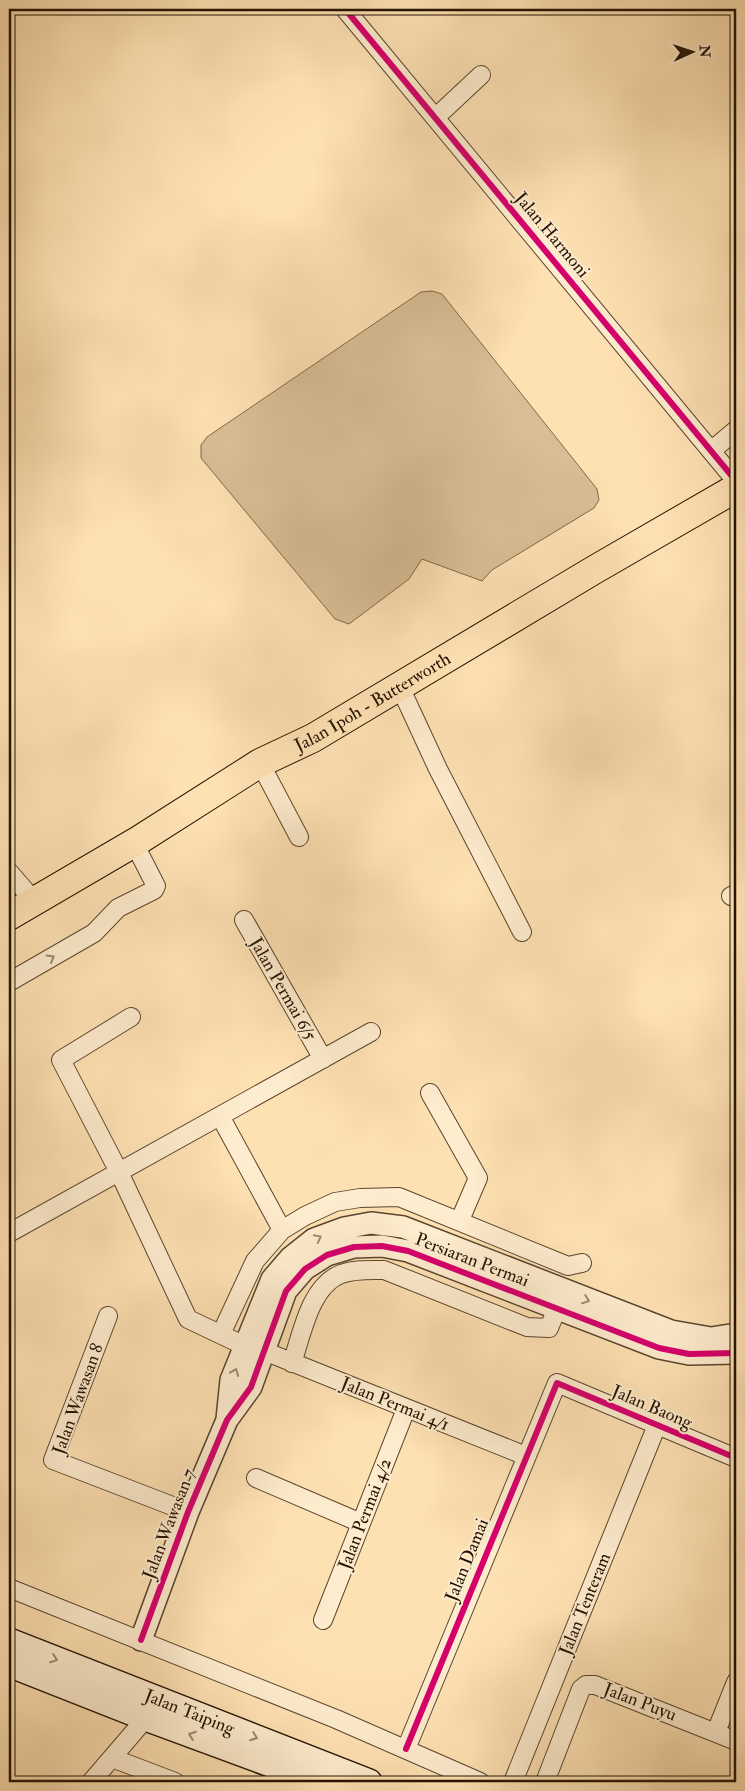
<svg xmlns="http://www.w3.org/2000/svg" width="745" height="1791" font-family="'IM FELL Double Pica',serif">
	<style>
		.green { fill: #d9be95; stroke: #7e684a }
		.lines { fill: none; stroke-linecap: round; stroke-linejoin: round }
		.minor-casing { stroke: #5a462d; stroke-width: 20 }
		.tertiary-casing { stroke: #5a462d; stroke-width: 24 }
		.secondary-casing { stroke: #231300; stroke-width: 28 }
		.trunk-casing { stroke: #231300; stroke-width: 30 }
		.minor { stroke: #feecce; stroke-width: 18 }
		.tertiary { stroke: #feecce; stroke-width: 21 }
		.secondary { stroke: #feecce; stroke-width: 25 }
		.trunk { stroke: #fee1b3; stroke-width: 28 }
		.cycleway-casing { stroke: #feecce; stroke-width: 9 }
		.cycleway { stroke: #d6006c; stroke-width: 6 }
		.oneway { stroke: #9b8a71 }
		.labels { text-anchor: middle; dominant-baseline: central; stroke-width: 4; stroke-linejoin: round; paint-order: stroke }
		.street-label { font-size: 18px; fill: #231300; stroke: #feecce }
	</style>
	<rect width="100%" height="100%" fill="#fee1b3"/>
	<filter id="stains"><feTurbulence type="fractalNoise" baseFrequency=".004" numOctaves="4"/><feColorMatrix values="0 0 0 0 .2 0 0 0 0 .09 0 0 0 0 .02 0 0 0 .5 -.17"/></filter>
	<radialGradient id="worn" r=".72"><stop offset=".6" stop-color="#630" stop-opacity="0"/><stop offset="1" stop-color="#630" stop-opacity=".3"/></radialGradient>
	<path class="green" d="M432 291 442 294 597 489 599 500 594 508 492 570 482 581 422 559 409 579 349 624 335 619 201 458V445L207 437 421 292Z"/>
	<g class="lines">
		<defs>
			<path id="minor" d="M345 9 736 481
				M435 118 481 75
				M711 451 736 430
				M400 687 438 769 522 932
				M260 763 299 837
				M9 872 34 901
				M731 896 736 894
				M244 920 323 1059
				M9 982 94 933 118 908 154 890 156 886 134 843
				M131 1017 61 1060 119 1172 188 1319 245 1346
				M430 1093 478 1178 460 1220
				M220 1116 282 1230
				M9 1233 371 1032
				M108 1316 53 1460 188 1512
				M221 1334 255 1261 282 1230 305 1216 335 1202 360 1198 399 1197 568 1266 582 1263
				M264 1351 526 1456
				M292 1363C302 1334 310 1286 341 1274 355 1269 370 1270 384 1270L527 1327 549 1328 562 1296
				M256 1478 361 1523
				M9 1588 336 1719 480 1782
				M323 1620 406 1409
				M716 1732 736 1682
				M406 1749 557 1383 736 1458
				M112 1758 175 1782
				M91 1782 146 1718
				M513 1782 657 1425
				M545 1782 581 1689 586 1685H595L736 1741"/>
			<path id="tertiary" d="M227 1419 231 1380 272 1279 290 1258 314 1239 344 1228 371 1223 403 1227 671 1331 711 1338 736 1334
				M141 1640 188 1512 227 1420 251 1387 286 1291 305 1269 327 1255 354 1247 382 1246 408 1251 659 1348 689 1354 736 1353"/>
			<g id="secondary">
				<path id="s1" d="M9 1641 369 1782"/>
				<path d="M9 1664 146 1718 319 1782"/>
			</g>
			<g id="trunk">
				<path id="s2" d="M9 916 139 840 260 763 313 738 594 570 736 488"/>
			</g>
		</defs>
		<use href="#minor" class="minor-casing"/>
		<use href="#tertiary" class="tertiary-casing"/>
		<use href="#secondary" class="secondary-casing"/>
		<use href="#trunk" class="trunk-casing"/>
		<use href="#minor" class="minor"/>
		<use href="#tertiary" class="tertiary"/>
		<use href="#secondary" class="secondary"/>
		<use href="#trunk" class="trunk"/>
		<defs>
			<path id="cycleway" d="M345 9 736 481
				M141 1640 188 1512 227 1420 251 1387 286 1291 305 1269 327 1255 354 1247 382 1246 408 1251 659 1348 689 1354 736 1353
				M406 1749 557 1383 736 1458"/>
		</defs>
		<use href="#cycleway" class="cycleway-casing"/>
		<use href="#cycleway" class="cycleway"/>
	</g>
	<defs><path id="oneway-chevron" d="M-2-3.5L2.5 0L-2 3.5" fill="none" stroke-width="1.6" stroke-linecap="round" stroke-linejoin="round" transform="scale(1.25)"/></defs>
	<g class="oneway">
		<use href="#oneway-chevron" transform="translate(51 958) rotate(-30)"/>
		<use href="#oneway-chevron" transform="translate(318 1238) rotate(-26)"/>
		<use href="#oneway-chevron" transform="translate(586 1300) rotate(21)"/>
		<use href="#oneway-chevron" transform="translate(235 1372) rotate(-68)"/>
		<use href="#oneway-chevron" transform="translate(54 1659) rotate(21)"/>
		<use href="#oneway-chevron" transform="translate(192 1735) rotate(-160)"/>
		<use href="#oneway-chevron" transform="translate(254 1737) rotate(21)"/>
	</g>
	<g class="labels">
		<g class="street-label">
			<text transform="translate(552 235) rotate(50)">Jalan Harmoni</text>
			<text stroke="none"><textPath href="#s2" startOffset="422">Jalan Ipoh - Butterworth</textPath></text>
			<text transform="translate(283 989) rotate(60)">Jalan Permai 6/5</text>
			<text transform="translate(472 1260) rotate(21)">Persiaran Permai</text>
			<text transform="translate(78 1399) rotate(-70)">Jalan Wawasan 8</text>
			<text transform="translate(395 1404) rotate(22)">Jalan Permai 4/1</text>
			<text transform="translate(652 1407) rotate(23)">Jalan Baong</text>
			<text transform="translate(365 1514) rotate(-69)">Jalan Permai 4/2</text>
			<text transform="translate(169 1524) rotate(-69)">Jalan Wawasan 7</text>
			<text transform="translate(467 1560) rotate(-68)">Jalan Damai</text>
			<text transform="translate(585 1604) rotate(-68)">Jalan Tenteram</text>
			<text transform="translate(640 1702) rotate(21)">Jalan Puyu</text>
			<text stroke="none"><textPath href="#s1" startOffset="194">Jalan Taiping</textPath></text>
		</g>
	</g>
	<rect width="745" height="1791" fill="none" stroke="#fee1b3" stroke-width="30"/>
	<rect x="10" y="10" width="725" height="1771" fill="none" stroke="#231300" stroke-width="2.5"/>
	<rect x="15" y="15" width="715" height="1761" fill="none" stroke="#231300"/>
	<g transform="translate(692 52) rotate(87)" stroke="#feecce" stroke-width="4" paint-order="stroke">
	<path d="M0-4L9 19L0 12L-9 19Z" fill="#231300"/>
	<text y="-8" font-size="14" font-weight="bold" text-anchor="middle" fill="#231300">N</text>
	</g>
	<rect width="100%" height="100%" filter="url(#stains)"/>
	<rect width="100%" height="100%" fill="url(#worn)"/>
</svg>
